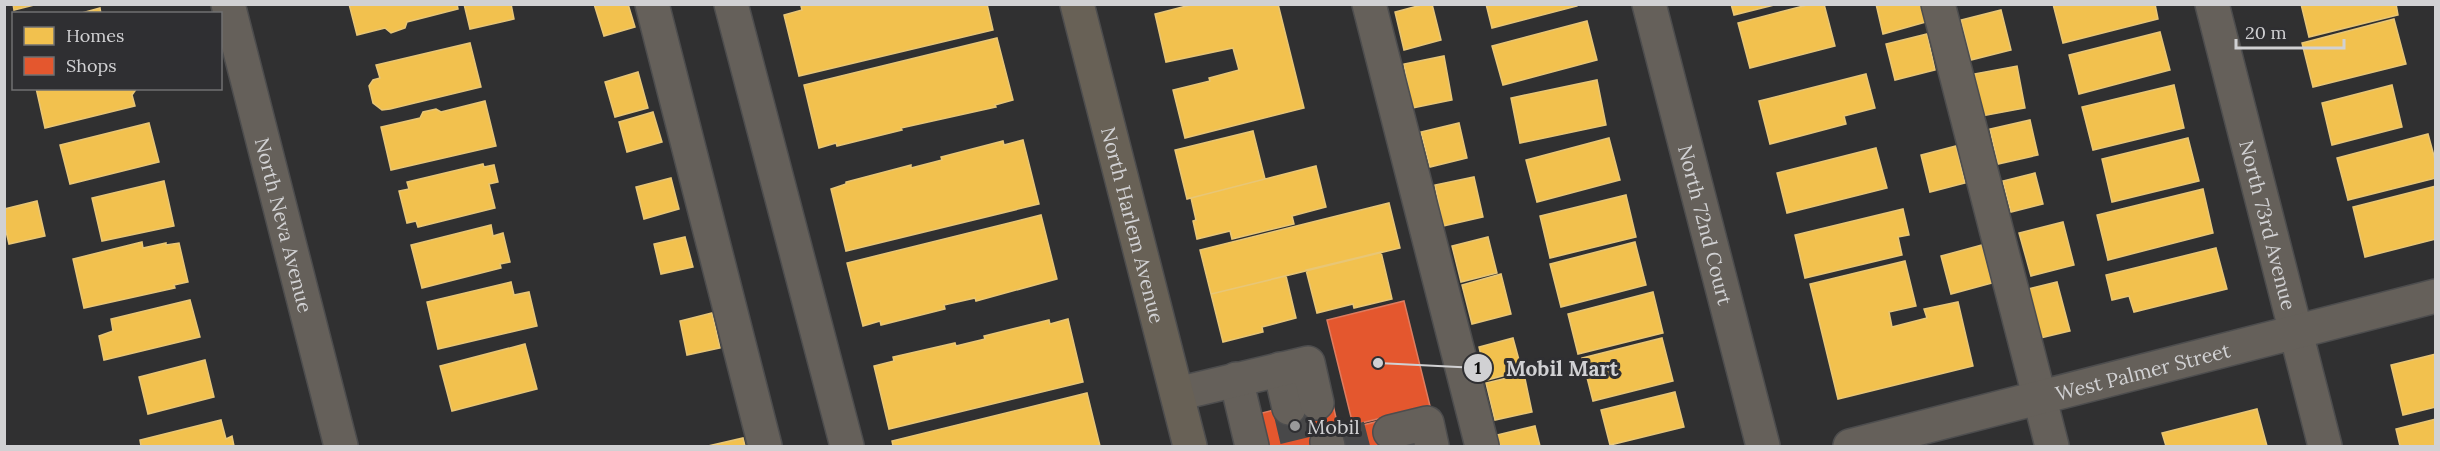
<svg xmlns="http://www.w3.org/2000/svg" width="2440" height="451" font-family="Lora,serif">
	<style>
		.homes { fill: #f2c14e; stroke: #e8c676; stroke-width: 1.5 }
		.shops { fill: #e4572e; stroke: #de7c60; stroke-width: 1.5 }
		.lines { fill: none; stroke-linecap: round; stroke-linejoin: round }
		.minor-tunnel { stroke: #484849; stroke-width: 33; stroke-dasharray: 33 16; stroke-linecap: butt }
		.minor-casing { stroke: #4d4d4e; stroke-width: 36 }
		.major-casing { stroke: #4d4d4e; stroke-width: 36 }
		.minor { stroke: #65605a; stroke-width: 33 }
		.major { stroke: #686156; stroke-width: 33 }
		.poi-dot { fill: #99999a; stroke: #2f2f32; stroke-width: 2 }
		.labels { text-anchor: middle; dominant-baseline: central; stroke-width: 6; stroke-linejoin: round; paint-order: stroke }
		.street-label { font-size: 20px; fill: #d1d1d3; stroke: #2f2f32 }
		.poi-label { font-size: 20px; fill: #d1d1d3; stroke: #2f2f32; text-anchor: start }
		.leader { fill: none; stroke: #d1d1d3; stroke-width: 2 }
		.callout-dot { fill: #d1d1d3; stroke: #2f2f32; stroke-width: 2 }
		.mark-label { font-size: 18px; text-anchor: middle; font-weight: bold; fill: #111 }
		.callout-label { font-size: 21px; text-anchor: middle; font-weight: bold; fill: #d1d1d3; stroke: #2f2f32; stroke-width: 6; stroke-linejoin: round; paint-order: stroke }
	</style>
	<rect width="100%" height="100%" fill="#303031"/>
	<path class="homes" d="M13 4H38L14 10Z
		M349 4H457L458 9 407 22 405 28 391 33 385 28 357 35Z
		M464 4H511L514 19 470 29Z
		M594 4H628L635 27 604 36Z
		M809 4H987L993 30 799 76 784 15 802 10 801 6Z
		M1194 4H1278L1304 108 1185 138 1173 90 1210 81 1209 78 1239 70 1233 48 1166 62 1155 14Z
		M1425 4H1432L1441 40 1404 50 1395 12Z
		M1486 4H1577V6L1492 28Z
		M1731 4H1778L1734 15Z
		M1811 4H1824L1835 46 1750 68 1738 23Z
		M1876 4H1922L1926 22 1883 34Z
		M2053 4H2155L2158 19 2063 43Z
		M2301 4H2396L2398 15 2309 37Z
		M100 8 101 14H78Z
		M2001 10 2011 50 1971 60 1961 20Z
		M2394 19 2406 64 2313 87 2302 43Z
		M1587 21 1597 60 1503 85 1492 46Z
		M2160 32 2170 70 2079 94 2069 55Z
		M1927 34 1935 70 1895 80 1886 44Z
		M997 38 1013 100 995 105 996 107 901 128 902 130 837 146 836 143 819 148 804 85Z
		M470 43 481 87 390 109 382 110 373 103 369 86 373 80 380 78 376 65Z
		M1444 56 1452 100 1412 108 1404 64Z
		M2017 66 2025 108 1982 116 1974 74Z
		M638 72 648 108 615 117 605 82Z
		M1866 74 1875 108 1844 116 1846 124 1770 144 1759 101Z
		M1597 80 1606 125 1520 143 1511 98Z
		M2174 85 2184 128 2093 150 2082 107Z
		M2392 85 2402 127 2332 145 2322 103Z
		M36 88H137L132 95 135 106 45 128Z
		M485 101 496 146 391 170 381 127 420 118 423 112 436 109 441 112Z
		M653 112 662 142 627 152 619 122Z
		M2030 120 2038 155 1998 164 1990 129Z
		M149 123 159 162 70 184 60 145Z
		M1459 123 1467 158 1430 167 1421 132Z
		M1253 131 1265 179 1187 199 1175 150Z
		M2428 134 2436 163V178L2348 200 2337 158Z
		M1609 138 1620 180 1537 202 1526 160Z
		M2188 138 2199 181 2112 202 2102 159Z
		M1023 140 1039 204 846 251 831 189 846 184V182L911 165V168L942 160 941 157 1003 141 1004 145Z
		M1956 146 1965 183 1930 192 1921 155Z
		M1876 148 1887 188 1787 213 1777 173Z
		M483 164 484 167 494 165 498 182 489 184 495 208 418 227 416 221 407 223 399 191 409 189 407 182Z
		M1316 166 1326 207 1292 216 1294 224 1232 239 1230 231 1197 239 1193 221 1196 220 1191 198Z
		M2035 173 2043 204 2011 212 2003 181Z
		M1474 177 1483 217 1443 226 1435 185Z
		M671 178 679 209 644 219 636 187Z
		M164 181 174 226 102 241 92 198Z
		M2436 186V239L2365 257 2353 207Z
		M2203 189 2213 233 2108 260 2097 215Z
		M1626 195 1636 237 1550 258 1540 216Z
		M37 201 45 236 9 244 4 223V209Z
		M1389 203 1400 248 1211 294 1200 250Z
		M1903 209 1909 235 1898 237 1902 255 1805 278 1795 235Z
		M1041 215 1057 279 976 301 975 298 944 305 945 309 881 325 880 321 863 326 847 263Z
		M2063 222 2074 265 2031 276 2019 233Z
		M491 225 493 236 503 233 510 262 500 264 501 268 422 288 411 245Z
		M685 237 693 267 661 274 654 244Z
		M1488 237 1497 273 1461 282 1452 246Z
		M142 242 143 248 166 243V245L179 243 188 282 174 285 175 288 84 308 73 259Z
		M1635 242 1646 285 1561 307 1550 264Z
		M1982 245 1992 283 1951 294 1941 256Z
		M2216 248 2227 289 2134 312 2129 296 2112 300 2106 275Z
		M1381 252 1392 299 1354 308 1353 304 1317 313 1306 270Z
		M1905 261 1916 306 1889 312 1892 327 1927 318 1924 309 1958 302 1973 366 1838 399 1810 284Z
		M1501 274 1511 314 1472 324 1462 285Z
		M1286 276 1296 318 1262 327 1263 332 1223 342 1211 294Z
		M511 282 514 295 529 292 537 326 438 349 427 302Z
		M2057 282 2070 331 2040 338 2028 289Z
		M1653 292 1663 333 1578 354 1568 314Z
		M190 300 200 337 104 360 99 336 113 331 111 319Z
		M712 313 720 348 687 355 680 321Z
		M1068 319 1083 382 889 429 874 366 894 361 893 357 955 343 956 346 985 339 984 336 1049 320 1050 324Z
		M1513 338 1522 371 1487 380 1479 347Z
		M1662 338 1673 381 1593 401 1582 358Z
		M525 344 537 389 452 411 440 366Z
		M2436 354V407L2403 415 2391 365Z
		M205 360 214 397 148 414 139 377Z
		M1524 374 1532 412 1495 420 1486 383Z
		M1675 392 1684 427 1610 445 1601 410Z
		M1087 393 1100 446H893L892 441Z
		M2257 409 2267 446H2166L2162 433Z
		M2436 419V446H2400L2396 429Z
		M221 420 226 439 232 436 234 446H141L140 440Z
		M1535 426 1540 446H1500L1497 435Z
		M743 438 745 446H708Z"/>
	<path class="shops" d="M1404 301 1430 406 1353 425 1327 320Z
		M1331 396 1339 431 1383 420 1390 446H1258L1250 416Z"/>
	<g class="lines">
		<path class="minor-tunnel" d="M1289 408 1298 446
			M1336 446 1390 432"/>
		<defs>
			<g id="minor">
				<path id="s1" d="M228 4 341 446"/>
				<path d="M652 4 765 446"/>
				<path d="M731 4 847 446"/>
				<path d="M1369 4 1482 446"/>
				<path id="s2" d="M1649 4 1763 446"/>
				<path d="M1938 4 2052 446"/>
				<path id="s3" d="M2212 4 2325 446"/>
				<path d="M1280 369 1289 408"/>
				<path d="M1236 379 1252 446"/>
				<path d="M1177 394 1308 363 1317 403"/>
				<path d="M1390 432 1427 423 1432 446"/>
				<path d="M1327 442 1328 446"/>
				<path id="s4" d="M1850 446 2436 296"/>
			</g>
			<g id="major">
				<path id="s5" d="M1077 4 1190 446"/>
			</g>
		</defs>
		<use href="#minor" class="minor-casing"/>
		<use href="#major" class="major-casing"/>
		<use href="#minor" class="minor"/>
		<use href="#major" class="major"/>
	</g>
	<circle class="poi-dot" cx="1295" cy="426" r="6"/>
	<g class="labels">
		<g class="street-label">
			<text stroke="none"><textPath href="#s1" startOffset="228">North Neva Avenue</textPath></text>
			<text stroke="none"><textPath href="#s5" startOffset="228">North Harlem Avenue</textPath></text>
			<text stroke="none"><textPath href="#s2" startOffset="228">North 72nd Court</textPath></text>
			<text stroke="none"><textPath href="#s3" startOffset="228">North 73rd Avenue</textPath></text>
			<text stroke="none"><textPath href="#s4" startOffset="302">West Palmer Street</textPath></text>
		</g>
		<g class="poi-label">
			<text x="1307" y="426">Mobil</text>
		</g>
	</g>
	<path class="leader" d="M1378 363L1478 368"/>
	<g class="callout-dot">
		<circle cx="1378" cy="363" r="6"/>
		<circle cx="1478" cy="368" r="15"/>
	</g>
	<g class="mark-label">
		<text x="1478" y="374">1</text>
	</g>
	<g class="callout-label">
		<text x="1562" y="376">Mobil Mart</text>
	</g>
	<rect width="2440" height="451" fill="none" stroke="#d1d1d3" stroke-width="12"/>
	<rect x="12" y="12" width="210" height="78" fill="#2f2f32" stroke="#707072" stroke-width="1.5"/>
	<rect x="24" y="27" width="30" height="18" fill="#f2c14e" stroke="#707072" stroke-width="1.5"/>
	<text x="66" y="42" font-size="18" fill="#d1d1d3">Homes</text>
	<rect x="24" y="57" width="30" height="18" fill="#e4572e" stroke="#707072" stroke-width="1.5"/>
	<text x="66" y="72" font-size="18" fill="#d1d1d3">Shops</text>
	<path d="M2236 39v9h108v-9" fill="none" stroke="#d1d1d3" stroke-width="3"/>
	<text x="2245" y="39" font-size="18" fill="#d1d1d3" stroke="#2f2f32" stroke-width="4.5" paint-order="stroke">20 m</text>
</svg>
